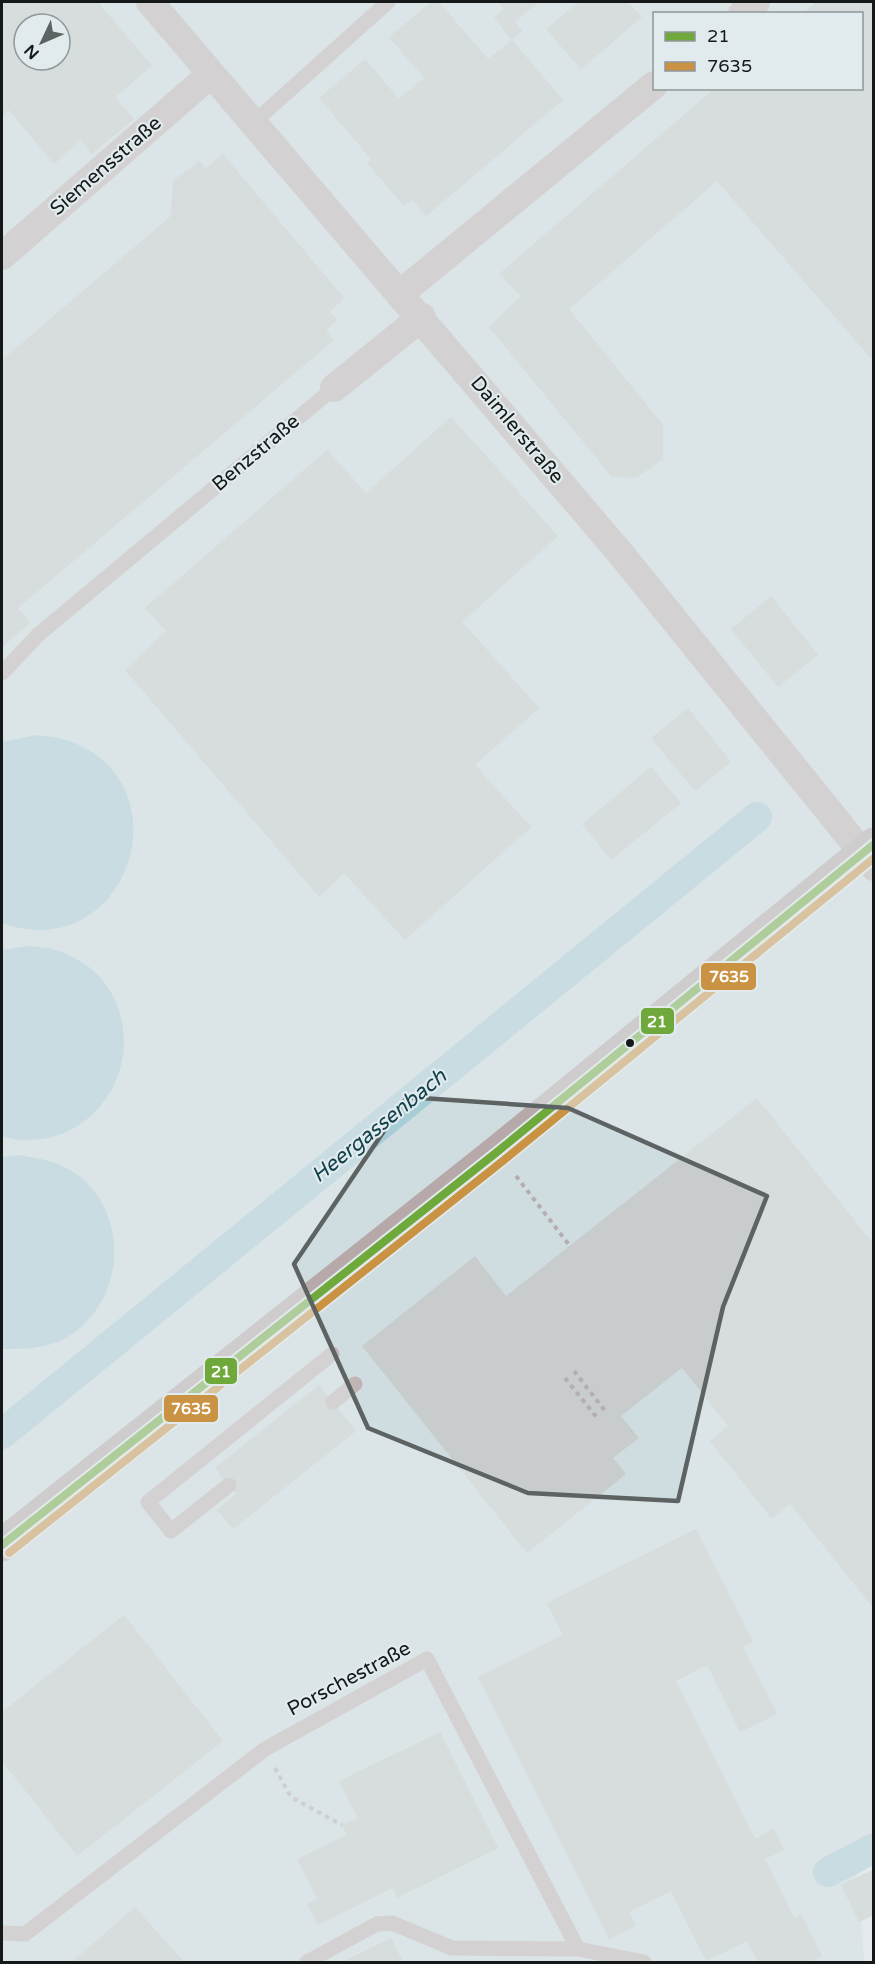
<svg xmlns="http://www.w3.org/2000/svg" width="875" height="1964" font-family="'Varela Round',sans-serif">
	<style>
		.built { fill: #d0dde0; fill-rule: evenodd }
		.water { fill: #a7cdd7 }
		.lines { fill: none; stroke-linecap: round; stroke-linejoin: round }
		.canal { stroke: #a7cdd7; stroke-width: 30 }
		.building { fill: #c8cccd; fill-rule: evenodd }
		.path { stroke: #b5aeb0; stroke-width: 4; stroke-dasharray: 4.5 4.5; stroke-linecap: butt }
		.lane { stroke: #c0b4b4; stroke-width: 15 }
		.street { stroke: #c0b4b4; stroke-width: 28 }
		.secondary { stroke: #b7a9aa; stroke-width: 33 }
		.bus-1-casing { stroke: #e1ebee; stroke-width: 12 }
		.bus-2-casing { stroke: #e1ebee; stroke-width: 12 }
		.bus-1 { stroke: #6fa83b; stroke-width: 8 }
		.bus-2 { stroke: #ca9344; stroke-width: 8 }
		.marked { fill: none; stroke: #5d6262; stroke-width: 4.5; stroke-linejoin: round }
		.bus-dot { fill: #151819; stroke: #e1ebee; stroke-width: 2 }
		.labels { text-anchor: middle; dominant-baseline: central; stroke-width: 4.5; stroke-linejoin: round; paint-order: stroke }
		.street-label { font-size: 20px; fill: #151819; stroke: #e1ebee }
		.water-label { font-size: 21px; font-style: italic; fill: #12404b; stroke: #e1ebee }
		.line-badge { stroke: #e1ebee; stroke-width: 2 }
		.badge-label { font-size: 16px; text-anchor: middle; font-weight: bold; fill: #fff }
	</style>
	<rect width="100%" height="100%" fill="#e4eaeb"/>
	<path class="built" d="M2 2H873L874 1836 855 1850 864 1962H2ZM654 14H862V88H654ZM24 24H60V60H24Z"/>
	<path class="water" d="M37 735C48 737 60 737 69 741 188 783 128 968 2 923V742Z
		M27 946C38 947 50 948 59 951 149 982 143 1106 56 1136 39 1141 18 1142 2 1136V950Z
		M18 1155C39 1158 60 1162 78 1175 132 1217 124 1306 64 1339 45 1349 23 1349 2 1349V1157Z"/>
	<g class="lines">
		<path class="canal" d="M2 1434 757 817
			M828 1872 874 1848"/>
	</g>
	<path class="building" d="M2 2H98L152 66 115 97 134 119 92 154 81 140 54 164 9 110 2 116ZM24 24H60V60H24Z
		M431 2H439L488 59 512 40 563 100 426 216 412 200 404 206 367 163 371 159 319 98 365 59 399 99 424 78 389 37Z
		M498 2H539L515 22 522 31 512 40 494 18 504 9Z
		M579 2H628L642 17 581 69 546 29Z
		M816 2H874V362L717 181 569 309 663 425V459L636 478 612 477 489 327 521 296 499 274 715 88H862V14H802Z
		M223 154 344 298 330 312 337 320 326 330 334 340 18 608 30 623 2 647V360L171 216 173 181 199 161 206 168Z
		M451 417 558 536 462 622 539 708 475 765 531 827 405 940 344 873 319 897 125 670 166 631 145 608 327 450 366 493Z
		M771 596 818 655 778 687 731 629Z
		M688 708 731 762 695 791 651 738Z
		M651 767 681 803 611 860 582 824Z
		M757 1098 874 1245V1609L790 1504 772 1519 710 1441 728 1426 682 1368 621 1416 639 1438 613 1458 626 1474 527 1553 362 1346 475 1256 506 1296Z
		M319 1385 356 1431 233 1529 217 1510 236 1494 215 1468Z
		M696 1529 753 1642 743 1647 777 1714 740 1732 707 1665 676 1681 755 1839 774 1829 784 1850 765 1859 794 1918 801 1914 822 1956 810 1962H758L747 1941 706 1961 671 1891 629 1912 636 1926 609 1939 478 1677 563 1635 547 1603Z
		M124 1615 223 1741 77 1856 2 1761V1712Z
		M440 1732 498 1848 397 1898 393 1888 318 1925 307 1904 317 1899 297 1859 347 1835 342 1825 358 1818 339 1781Z
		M874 1869V1915L859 1922 841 1885Z
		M135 1907 184 1962H72Z
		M391 1938 403 1962H342Z"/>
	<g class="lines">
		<path class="path" d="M516 1176 570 1246
			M574 1371 606 1412
			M565 1378 598 1419
			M275 1768 291 1797 342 1825"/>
		<path class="lane" d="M252 124 388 2
			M2 673 39 634 334 388
			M333 1402 355 1384
			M229 1485 171 1531 148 1502 332 1354
			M2 1933 25 1934 265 1749 427 1659 578 1949 644 1962
			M307 1962 377 1924 392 1923 452 1948 578 1949"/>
		<path class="street" d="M150 2 621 554 874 867
			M742 14 756 2
			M2 256 210 75
			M401 293 654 85
			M334 388 422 317"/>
		<path class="secondary" d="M2 1545 497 1152 874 844"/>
		<defs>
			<path id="bus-1" d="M2 1545 497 1152 874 844"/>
			<path id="bus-2" d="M9 1553 504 1160 874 858"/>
		</defs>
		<use href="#bus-1" class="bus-1-casing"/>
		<use href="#bus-2" class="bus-2-casing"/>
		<use href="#bus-1" class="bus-1"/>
		<use href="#bus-2" class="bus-2"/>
	</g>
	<path d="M0 0H875V1964H0ZM407 1097 568 1108 767 1196 723 1307 678 1501 528 1493 368 1428 294 1264Z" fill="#e4eaeb" fill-opacity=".55" fill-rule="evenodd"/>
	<path class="marked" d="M407 1097 568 1108 767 1196 723 1307 678 1501 528 1493 368 1428 294 1264Z"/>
	<circle class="bus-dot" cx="630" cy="1043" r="5"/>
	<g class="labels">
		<g class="street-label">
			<text transform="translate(106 166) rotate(-41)">Siemensstraße</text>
			<text transform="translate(517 430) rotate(50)">Daimlerstraße</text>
			<text transform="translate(256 453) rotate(-40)">Benzstraße</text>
			<text transform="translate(349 1679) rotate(-28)">Porschestraße</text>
		</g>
		<g class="water-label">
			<text transform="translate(379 1126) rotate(-39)">Heergassenbach</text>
		</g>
	</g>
	<g class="line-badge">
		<rect x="700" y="962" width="57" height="29" rx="6" fill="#ca9344"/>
		<rect x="640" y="1007" width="35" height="28" rx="6" fill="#6fa83b"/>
		<rect x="204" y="1357" width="34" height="28" rx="6" fill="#6fa83b"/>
		<rect x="163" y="1394" width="56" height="29" rx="6" fill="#ca9344"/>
	</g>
	<g class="badge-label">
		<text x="729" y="982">7635</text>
		<text x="657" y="1027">21</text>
		<text x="221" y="1377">21</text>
		<text x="191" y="1414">7635</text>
	</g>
	<rect width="875" height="1964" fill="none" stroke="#151819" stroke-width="6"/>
	<rect x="653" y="12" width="210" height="78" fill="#e1ebee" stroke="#8f9799" stroke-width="1.5"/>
	<rect x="665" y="32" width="30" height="9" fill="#6fa83b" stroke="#8f9799" stroke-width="1.5"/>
	<text x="707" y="42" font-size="18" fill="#151819">21</text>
	<rect x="665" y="62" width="30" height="9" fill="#ca9344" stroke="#8f9799" stroke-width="1.5"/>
	<text x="707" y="72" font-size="18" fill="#151819">7635</text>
	<g transform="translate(42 42) rotate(226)"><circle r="28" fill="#e1ebee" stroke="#8f9799" stroke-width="1.5"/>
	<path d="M0-4.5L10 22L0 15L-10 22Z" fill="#5d6262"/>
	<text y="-9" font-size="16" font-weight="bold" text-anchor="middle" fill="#151819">N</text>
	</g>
</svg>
